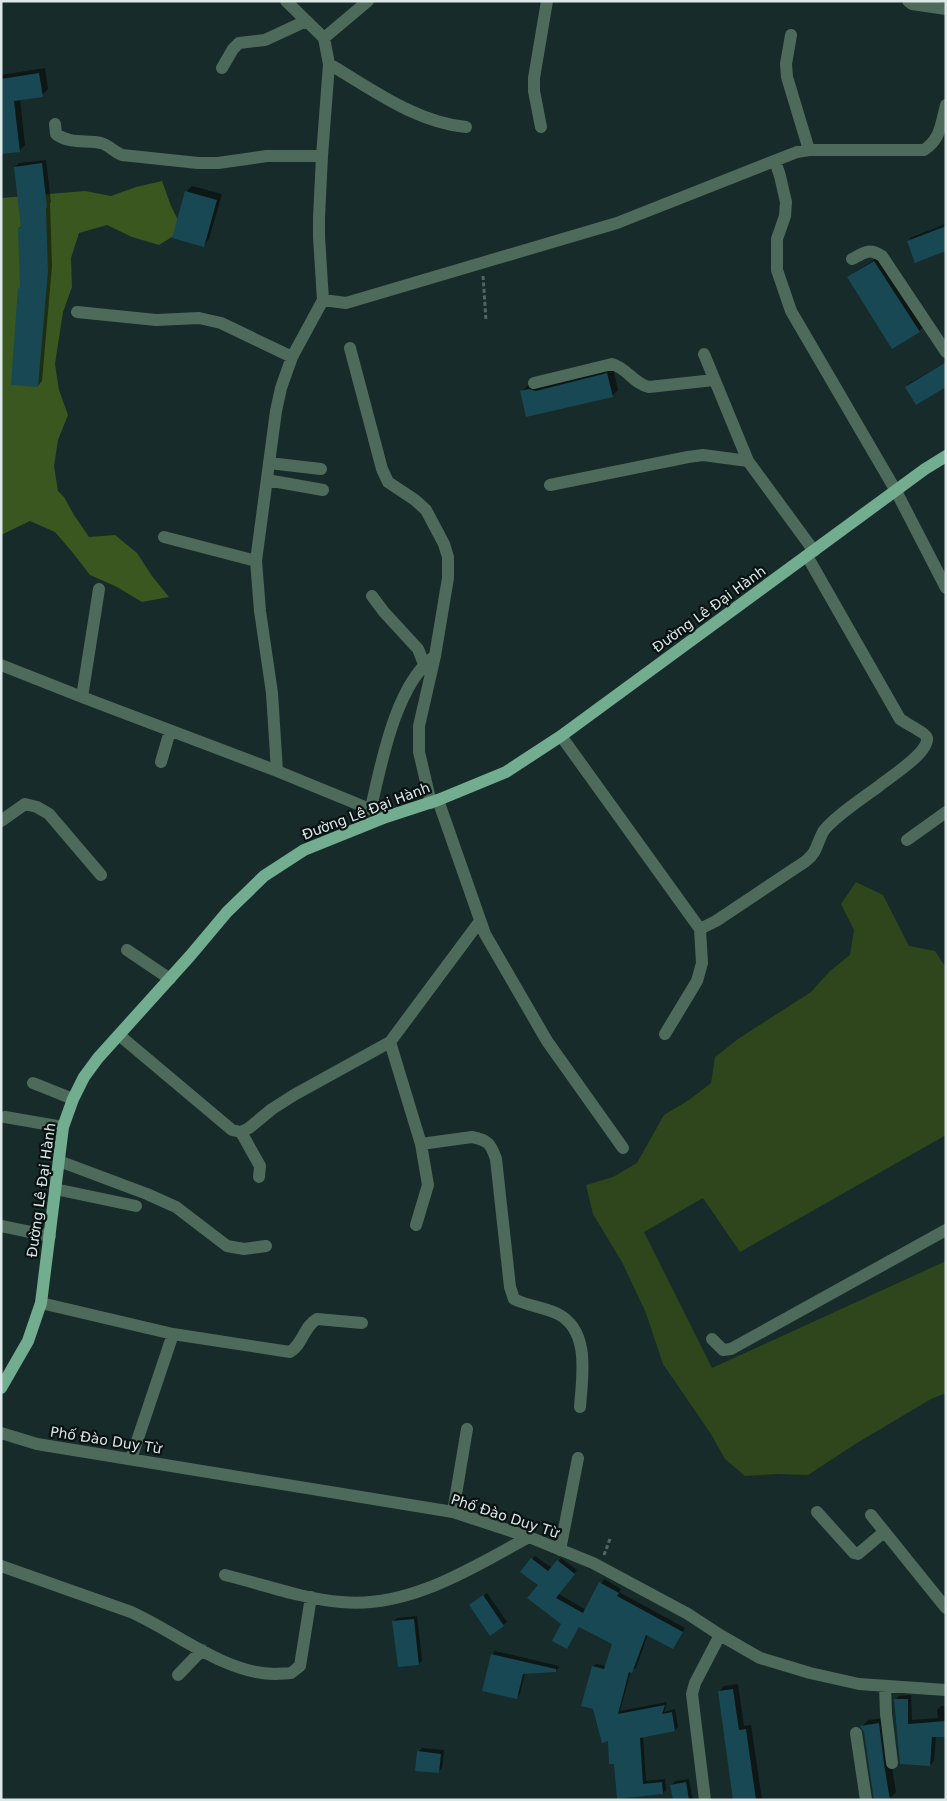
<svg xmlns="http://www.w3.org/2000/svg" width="947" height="1801" font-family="'DejaVu Sans',sans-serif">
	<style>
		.green { fill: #2f461c }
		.forest { fill: #39571f }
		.shadow { fill: #0007 }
		.building { fill: #184854 }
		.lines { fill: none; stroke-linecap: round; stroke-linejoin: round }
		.path { stroke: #546564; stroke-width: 3; stroke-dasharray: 4 2.5; stroke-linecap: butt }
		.minor { stroke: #4e6a5b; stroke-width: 12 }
		.major { stroke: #72ad8f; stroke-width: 12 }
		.labels { text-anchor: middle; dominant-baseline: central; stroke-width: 4.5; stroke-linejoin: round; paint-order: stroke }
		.street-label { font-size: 14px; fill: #dde9e8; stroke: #091211 }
	</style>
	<rect width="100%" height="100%" fill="#172b2a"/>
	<path class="green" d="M856 882 883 895 909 946 935 951 946 968V1135L740 1252 703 1198 644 1232 712 1368 946 1261V1393L931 1399 857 1443 808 1475 777 1474 745 1476 725 1459 711 1434 663 1364 646 1313 622 1262 593 1214 586 1185 613 1177 637 1163 664 1115 689 1100 711 1083 715 1057 738 1039 811 992 830 971 850 955 854 930 841 904Z"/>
	<path class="forest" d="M162 181 171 206 183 230 159 245 132 237 107 225 79 233 71 258 72 287 63 312 55 364 59 390 68 415 58 440 54 466 58 491 64 497 74 515 89 537 115 535 137 553 152 576 169 597 142 602 117 587 90 575 73 553 55 532 30 521 1 535V198L85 191 111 196 136 187Z"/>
	<path class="shadow" d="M45 68 48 89 42 95 20 99 25 145 19 151 1 153V75Z
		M46 160 51 202 50 203 52 266 42 381 38 386 20 289 22 287 19 228 22 226 15 167 19 163Z
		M192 186 222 194 209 239 204 245 186 192Z
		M946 224V250L908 241 912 237Z
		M880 256 925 325 919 331 849 278 855 272Z
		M946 362V385L906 387 910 383Z
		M613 368 618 390 612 396 521 392 527 386Z
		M535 1556 552 1568 561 1558 577 1570 559 1594 586 1610 604 1579 621 1589 619 1592 685 1628 673 1648 648 1634 636 1668 631 1671 620 1711 667 1702 664 1712 675 1709 678 1727 675 1730 643 1736 646 1781 665 1779 666 1790 663 1793 619 1797 615 1762 593 1667 596 1664 606 1666 614 1644 580 1626 566 1647 563 1624 539 1585 532 1559Z
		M487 1593 507 1622 503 1625 471 1605Z
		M417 1616 422 1660 419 1664 393 1622 397 1618Z
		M495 1651 559 1666V1668L555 1671 525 1673 520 1694 517 1698 492 1655Z
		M738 1684 744 1726 751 1725 762 1800H734L719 1692 724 1686Z
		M911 1695 912 1720 938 1718 937 1710 941 1706H946V1736H936L934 1761 930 1765 895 1700 899 1696Z
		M884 1718 896 1792 890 1798 862 1726 868 1720Z
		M422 1748 444 1750 442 1768 438 1772 418 1752Z
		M689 1779 693 1800H674L672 1785 675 1781Z"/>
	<path class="building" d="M39 73 43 97 14 101 20 152 1 154V79Z
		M42 163 47 207 46 208 48 271 38 387 11 385 18 288 20 289 18 228H21L14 167Z
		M185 191 217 200 204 247 172 238Z
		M946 226V251L915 263 907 241Z
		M874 261 920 332 892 349 847 277Z
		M946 362V387L916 405 905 387Z
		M607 373 613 397 526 417 520 391 529 389 536 391Z
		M531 1558 548 1571 557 1560 575 1574 556 1598 583 1613 599 1582 619 1593 617 1596 683 1632 673 1649 646 1635 632 1673 629 1672 618 1714 665 1705 662 1714 672 1712 675 1731 640 1738 643 1784 662 1782 663 1794 617 1799 614 1764H609L608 1741 602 1743 593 1709 581 1706 592 1666 604 1669 612 1644 579 1627 567 1649 552 1641 561 1624 527 1598 538 1585 520 1572Z
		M483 1595 504 1626 490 1636 469 1605Z
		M414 1619 419 1665 398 1667 392 1621Z
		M491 1654 556 1669V1672L523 1674 517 1699 482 1691Z
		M733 1689 739 1730 746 1729 756 1800H733L718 1691Z
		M894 1699H908V1724L946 1721V1737H932L930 1766 900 1764Z
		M879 1723 884 1764 890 1800H874L864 1732 860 1726Z
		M417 1751 441 1754 439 1773 415 1771Z
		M686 1782 689 1800H673L670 1785Z"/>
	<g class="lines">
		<path class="path" d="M483 276 486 320
			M604 1555 610 1539"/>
		<path class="minor" d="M908 1 912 4 946 9
			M791 35 786 64 787 77 809 150
			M324 38 368 1
			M329 64C372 89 415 122 466 127
			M222 68 233 49 239 43 265 40 306 21
			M55 124 56 134C70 144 85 140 101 143 109 145 114 152 122 155L198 163H218L267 156H322
			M541 127 534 91V78L547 1
			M775 161 780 176 786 202 785 216 777 239V270L791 311 896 491 946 588
			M852 259C865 252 869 248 882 256L946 352
			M323 300 346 303 617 223 797 152 809 150H924C941 139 941 123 946 105
			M77 312 156 320 199 318 221 323 292 357
			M350 348 382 469 388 482 415 500 426 510 444 544 448 557V578L435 656C396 683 381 764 371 808
			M704 354 748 461 814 551
			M534 383 612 364C627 368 634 384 649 387L714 380
			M269 463 321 469
			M267 480 323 490
			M550 485 688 457 703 455 748 461
			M164 537 256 561
			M372 596 384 612 418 649 424 664
			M1 665 82 697 277 771 377 812
			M82 697 99 589
			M561 736 700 929 716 921 806 861C818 851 816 845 823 832 831 819 866 796 879 786 890 777 929 753 927 738 926 733 905 723 900 719L807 556
			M161 762 170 731
			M277 771 272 693 260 611 256 561 276 411 281 388 292 357 323 300 319 237V218L322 156 329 64 324 38 286 1
			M438 800 485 934 547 1041 623 1148
			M431 803 419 752V726L435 656
			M1 821 25 804 37 807 49 814 101 875
			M907 840 946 812
			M127 950 170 979
			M665 1034 697 981 702 963 700 929
			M119 1035 232 1130 241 1132 249 1128 272 1109 294 1095 390 1042 480 921
			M390 1042 421 1144 428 1185 416 1225
			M33 1083 73 1099
			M5 1117 63 1127
			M241 1132 260 1166 259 1177
			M421 1144 472 1137C488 1140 491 1144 496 1159L510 1287 514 1299C528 1306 544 1307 558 1314 591 1331 582 1378 580 1407
			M59 1161 147 1194 176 1207 227 1246 244 1249 266 1246
			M55 1189 136 1206
			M1 1226 50 1236
			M41 1303 173 1334 290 1352C303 1344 304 1326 317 1319L362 1323
			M712 1339 723 1350 731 1349 946 1230
			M1 1433 37 1444 453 1512 529 1537 593 1563 688 1614 720 1635 760 1658 810 1673 859 1684 946 1690
			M131 1459 173 1334
			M453 1512 467 1429
			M817 1512 854 1553 858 1554 884 1532
			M871 1515 946 1608
			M560 1550 578 1458
			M1 1566 131 1612C176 1632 225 1674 275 1674 280 1673 287 1674 291 1673 294 1671 297 1668 300 1666L311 1597
			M225 1575C262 1584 303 1599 341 1602 409 1609 471 1568 529 1537
			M178 1675 202 1650
			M885 1686 886 1714 892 1763
			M856 1733 866 1800
			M705 1800 692 1694 695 1683 720 1635"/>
		<path class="major" d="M1 1388 28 1341 41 1303 63 1127 73 1099 84 1077 98 1058 190 956 227 912 264 876 304 850 386 817 438 800 506 772 561 736 925 469 946 456"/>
	</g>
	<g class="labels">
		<g class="street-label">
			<text transform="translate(709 609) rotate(-36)">Đường Lê Đại Hành</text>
			<text transform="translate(366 811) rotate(-21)">Đường Lê Đại Hành</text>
			<text transform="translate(41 1190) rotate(-82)">Đường Lê Đại Hành</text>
			<text transform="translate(106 1440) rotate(9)">Phố Đào Duy Từ</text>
			<text transform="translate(505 1516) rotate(18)">Phố Đào Duy Từ</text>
		</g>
	</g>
	<rect width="947" height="1801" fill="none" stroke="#dde9e8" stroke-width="5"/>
</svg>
